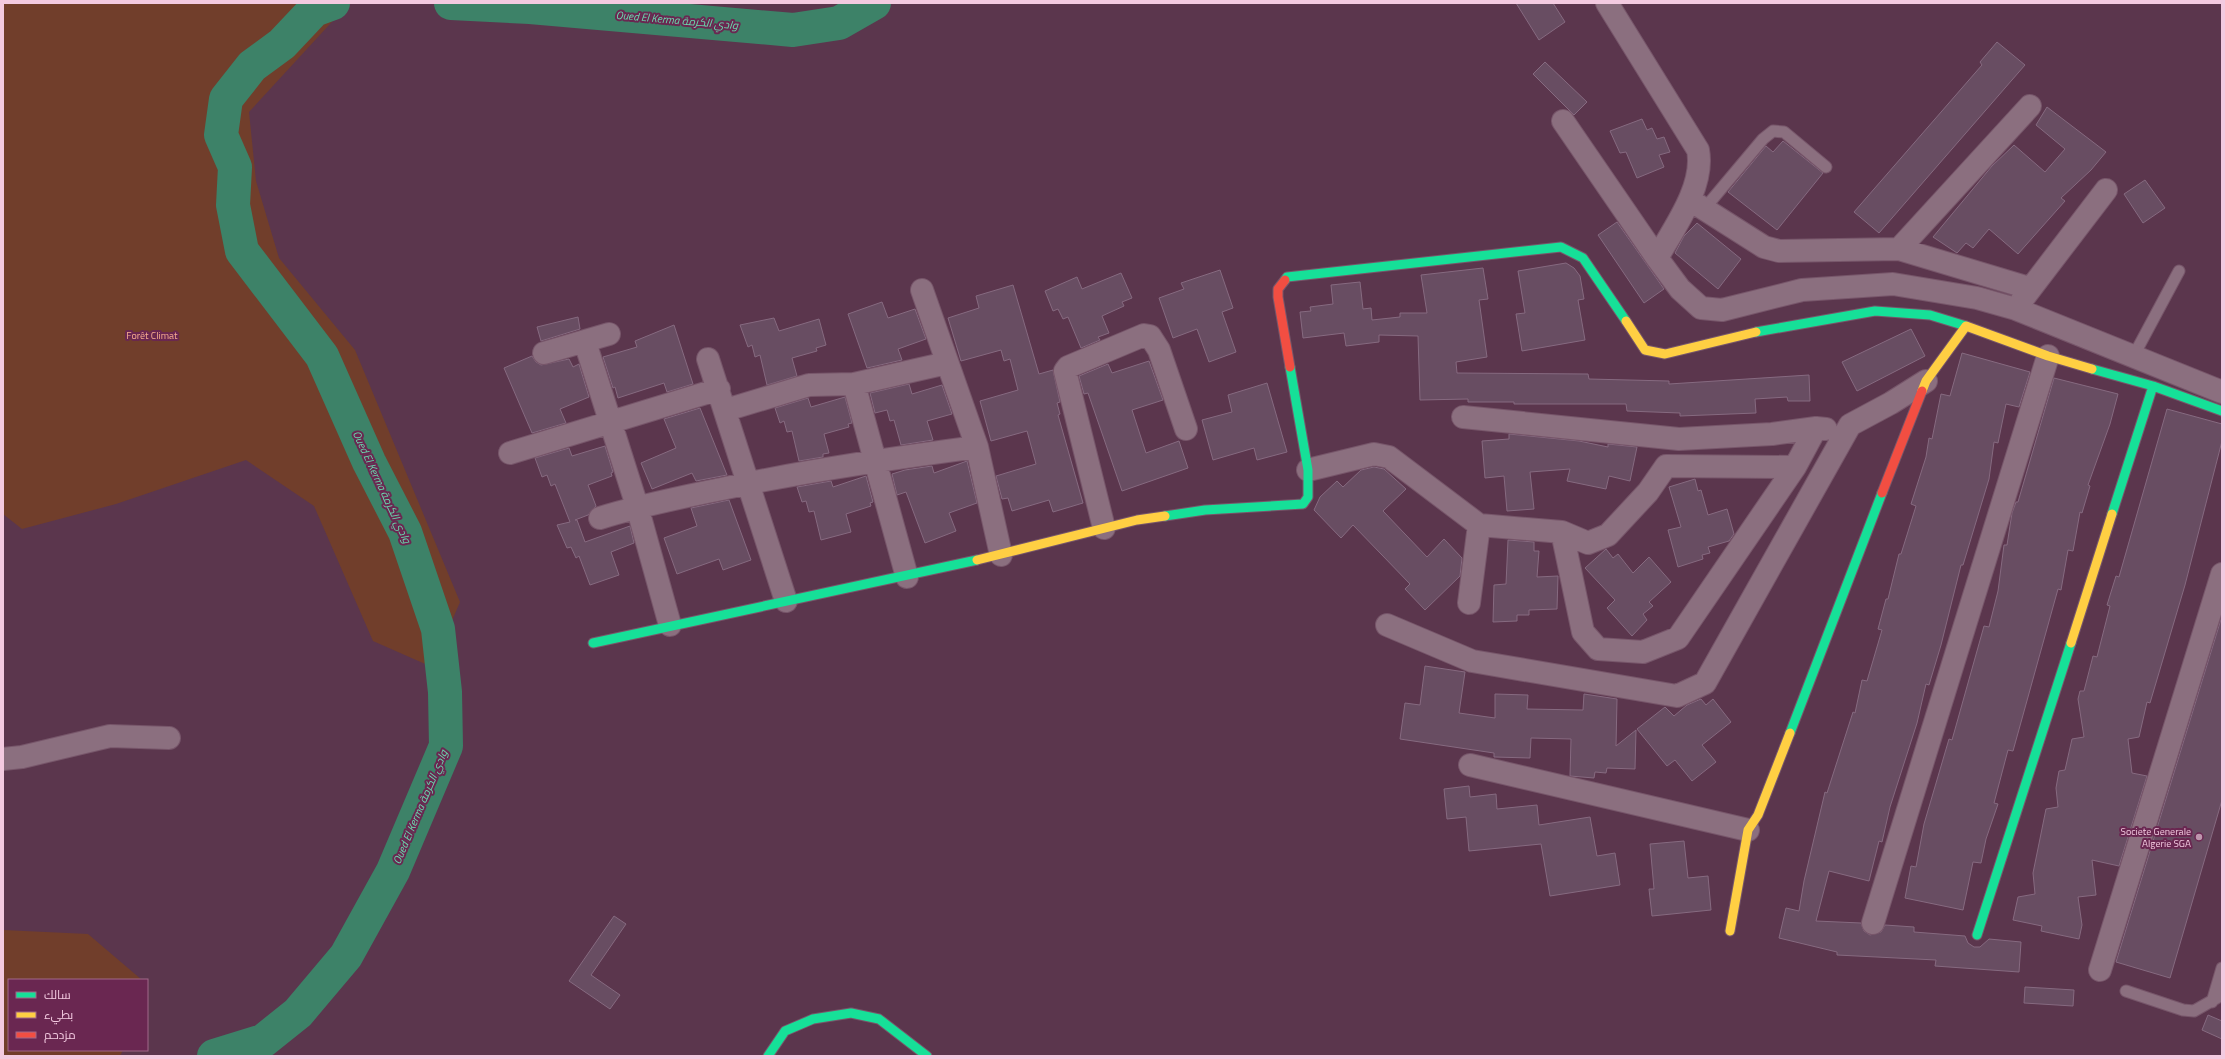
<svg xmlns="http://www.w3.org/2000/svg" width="2225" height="1059" font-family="'Titillium Web',Cairo,sans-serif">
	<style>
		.green { fill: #713e2b }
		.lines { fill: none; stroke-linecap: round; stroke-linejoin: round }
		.river { stroke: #3d8268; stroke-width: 34 }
		.building { fill: #684d62; stroke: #866a80 }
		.lane-casing { stroke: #77566a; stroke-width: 13 }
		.street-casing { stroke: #77566a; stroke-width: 24 }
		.fast-casing { stroke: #77566a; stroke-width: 11 }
		.slow-casing { stroke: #77566a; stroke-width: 11 }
		.jam-casing { stroke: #77566a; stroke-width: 11 }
		.lane { stroke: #8b6f7f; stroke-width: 11 }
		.street { stroke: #8b6f7f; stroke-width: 22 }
		.fast { stroke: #16e098; stroke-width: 9 }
		.slow { stroke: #ffcf43; stroke-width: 9 }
		.jam { stroke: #f24e42; stroke-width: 9 }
		.poi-dot { fill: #be96ad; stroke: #6a2751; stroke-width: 1.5 }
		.labels { text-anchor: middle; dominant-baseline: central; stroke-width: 4; stroke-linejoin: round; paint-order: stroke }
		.park-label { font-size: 10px; fill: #f9b08f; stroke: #6a2751 }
		.poi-label { font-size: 10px; fill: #f3cae0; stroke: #6a2751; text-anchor: end }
		.water-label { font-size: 11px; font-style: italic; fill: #6adaae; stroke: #6a2751 }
	</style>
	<rect width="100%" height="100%" fill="#5b364d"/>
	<path class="green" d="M3 3H344L341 12 249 112 256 181 279 258 355 350 460 602 432 667 373 641 314 506 246 460 116 504 22 529 3 514Z
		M3 930 88 934 142 980H9V1050H123L120 1056H3Z"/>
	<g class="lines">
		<path class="river" d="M451 3 530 7 793 30 839 23 874 3
			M214 1056 263 1041 298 1013 346 956 393 871 446 746 445 692 438 629 405 532 369 462 322 356 242 251 233 205 235 167 221 135 226 99 252 66 282 44 314 10 333 3"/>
	</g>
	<path class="building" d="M1516 3H1553L1565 22 1539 40Z
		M1997 42 2025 65 1879 233 1854 212 1982 65 1980 62Z
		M1545 62 1587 102 1574 115 1533 74Z
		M2047 107 2106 152 2091 170 2061 198 2065 201 2018 254 1989 229 1973 248 1966 243 1957 253 1933 237 1992 166 2014 145 2045 172 2065 149 2036 125Z
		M1642 119 1647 130 1652 128 1657 139 1664 137 1670 152 1659 155 1664 167 1637 178 1626 152 1620 153 1610 131Z
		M1783 141 1823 173 1777 230 1728 192 1766 146 1773 152Z
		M2145 180 2165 208 2143 223 2124 194Z
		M1617 222 1664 289 1644 303 1598 235Z
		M1697 223 1741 259 1718 289 1675 253 1684 236Z
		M1566 263 1574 268 1580 276 1584 299 1578 300 1585 340 1522 351 1516 314 1525 313 1518 271Z
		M1483 268 1488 299 1479 300 1487 357 1456 362 1457 373 1588 374 1589 379 1669 381V384L1809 375 1810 401H1788L1787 397 1755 399 1756 413 1680 416V413L1627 411 1626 404H1514V402H1468V399L1420 400 1418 336 1379 335V342L1346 346 1344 333 1303 338 1300 312 1311 311 1310 307 1333 304 1331 285 1360 282 1363 309 1371 308 1372 320 1400 317V313H1427L1421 275Z
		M1220 270 1233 308 1222 312 1236 352 1209 362 1197 329 1173 338 1159 298 1184 289 1181 283Z
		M1121 273 1132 298 1122 302 1124 306 1102 316 1109 333 1098 337 1100 340 1081 348 1068 317 1063 319 1058 309 1053 311 1045 291 1077 277 1082 289Z
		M1013 285 1039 374 1053 370 1060 402 1057 403 1060 414 1058 415 1083 503 1053 512 1049 500 1012 511 1008 498 1002 499 996 476 1036 464 1027 431 991 441 980 401 1018 390 1010 359 1004 361 1001 350 961 361 948 318 979 308 976 296Z
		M882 302 888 318 915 309 926 339 898 349 902 360 867 368 848 314Z
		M578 317 580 329 541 341 537 327Z
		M774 318 779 331 819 319 826 345 816 348 817 351 792 358 797 376 767 385 760 355 755 357 752 345 748 347 740 325Z
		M674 325 693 384 667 392 664 383 618 398 615 387 613 388 603 357 637 347 635 341Z
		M1911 329 1925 356 1857 391 1842 362Z
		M1962 353 2030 372 2019 407 2006 404 1998 443 1994 442 1989 479 1963 565H1961L1941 645 1929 685 1926 684 1917 723 1890 807 1882 842 1879 841 1869 881 1829 871 1816 921 1861 923 1864 931 1870 935 1881 932 1885 925 1914 927V932L1965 936 1968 943 1974 947H1980L1989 939 2021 942 2019 972 1935 966 1936 960 1837 955V952L1779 938 1786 908 1799 911 1804 881 1825 792 1827 793 1853 712 1855 713 1862 680 1867 681 1882 630 1878 629 1886 599H1888L1899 554H1901L1916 506 1911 504 1926 457 1929 438 1932 439 1941 394 1950 396Z
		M532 356 536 362 541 365 569 359 573 367 579 364 589 397 560 409 566 423 532 433 504 368Z
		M1149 361 1163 400 1132 410 1146 453 1179 441 1188 468 1122 491 1088 393 1084 394 1079 376 1108 364 1112 373Z
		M2054 378 2118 394 2110 424 2088 485 2090 486 2082 513 2080 512 2073 551 2068 550 2061 590 2058 589 2013 751 2008 750 1994 803 1998 804 1986 839 1981 863 1973 862 1963 910 1905 898 1911 866 1916 867 1924 824 1949 739 1952 740 1984 626 1989 627 1998 591 2004 545H2007L2012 513 2016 502H2018Z
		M1267 383 1287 452 1257 460 1254 448 1213 460 1202 420 1232 412 1228 395Z
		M909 384 912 394 942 385 952 414 927 421 933 440 901 445 894 420 890 421 887 410 875 413 870 393Z
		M845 397 852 423 848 424 849 427 824 434 829 453 823 454V457L799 461 792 431 787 432 784 421 780 423 775 408 808 398 811 407Z
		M700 408 727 475 696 481 692 473 652 489 641 463 676 448 664 419Z
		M2167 409 2222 424V441L2185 585 2150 703 2147 702 2139 737 2128 739 2132 773 2147 776 2119 866 2092 860 2096 895 2078 897 2082 925 2079 939 2041 931 2042 926 2013 920 2018 897 2035 894 2033 873 2046 809 2058 807 2056 788 2059 771 2065 770 2072 739 2084 737 2078 699 2080 691H2084L2093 656 2097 657 2110 606 2107 605 2116 576 2119 577Z
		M1509 434 1579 441 1608 447V444L1637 447 1630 481 1609 476 1606 489 1567 481 1570 469 1530 472 1534 509 1507 511 1504 476 1485 478 1482 441 1509 439Z
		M605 446 613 472 611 473 612 476 588 485 596 506 588 515 575 520H577L585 542 630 526 634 543 611 552 619 575 590 585 579 556 576 558 571 547 567 548 557 525 570 522 555 484 551 486 547 475 542 477 535 458 569 448 572 456Z
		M967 461 977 503 949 513 956 531 925 543 906 492 897 495 892 474 905 470 932 466 934 473Z
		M1374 467 1384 469 1406 489 1383 511 1427 557 1444 539 1462 558 1460 576 1425 610 1405 589 1410 584 1353 525 1341 538 1314 510 1320 497 1337 481 1343 487 1361 470Z
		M866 476 873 502 870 503 871 506 846 514 851 532 821 540 814 511 809 512 806 501 802 502 797 487 831 481 833 487Z
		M1695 479 1698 491 1701 490 1708 515 1727 509 1734 534 1729 541 1708 547 1710 553 1702 555 1703 559 1678 567 1668 530 1681 527 1669 487Z
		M729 500 751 560 723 570 719 559 677 574 664 538 697 526 691 508Z
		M1508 540 1534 542V551H1539L1537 577 1558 576 1557 609 1529 610V615H1517V621L1493 622 1494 585 1506 584Z
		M1606 549 1613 558 1618 554 1633 573 1649 557 1671 582 1649 602 1653 606 1643 614 1647 620 1632 636 1607 608 1615 600 1585 568Z
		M2222 616V800L2170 978 2116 962Z
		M1425 666 1465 672 1459 713 1495 718V694L1528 695 1527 709 1583 710 1584 694 1617 699 1616 746 1636 730 1635 769 1607 768 1606 773 1595 772 1594 778 1570 776 1571 739 1531 738 1530 758 1494 757V753L1400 739 1405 703 1420 705Z
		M1701 699 1706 705 1713 699 1731 722 1702 745 1716 762 1692 781 1675 760 1667 766 1637 729 1665 707 1674 716 1687 705Z
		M1469 786 1470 797 1496 794 1497 809 1537 805 1539 825 1590 817 1597 856 1615 853 1620 885 1550 896 1541 844 1469 851 1466 817 1447 819 1444 789Z
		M1684 841 1688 878 1708 876 1711 910 1652 916 1649 889H1654L1650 844Z
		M614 916 626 924 591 975 620 995 610 1009 569 981Z
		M2025 987 2074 990 2073 1006 2024 1003Z
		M2208 1015 2222 1021V1039L2202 1030Z"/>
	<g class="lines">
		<defs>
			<path id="lane" d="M1705 208 1763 139 1773 131 1784 132 1826 167
				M2133 357 2179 271
				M2126 991 2183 1010 2194 1011 2222 995
				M2212 1002 2222 968"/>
			<path id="street" d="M1607 3 1698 150C1705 186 1674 228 1657 258
				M1563 121 1657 258 1680 289 1701 308 1722 310 1802 290 1893 284 1977 298 2016 309 2222 392
				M1690 200 1764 247 1779 251 1899 249
				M2029 288 1899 249 2030 106
				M922 290 977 447 1001 555
				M2022 300 2106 190
				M585 342 637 506 670 625
				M544 353 609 334
				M708 359 786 601
				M854 384 907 577
				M726 410 809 385 854 384 947 363
				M1463 417 1679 439 1772 434 1816 428 1826 429
				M510 453 719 389
				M1308 470 1374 454 1389 457 1479 525 1562 532 1583 632 1598 649 1643 652 1678 638 1795 467 1816 428
				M600 518C641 505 683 497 726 488 809 470 893 458 977 447
				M1104 528 1065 371 1068 367 1144 335 1150 336 1159 350 1186 429
				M1562 532 1588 543 1608 535 1648 492 1666 466 1795 467
				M1469 603 1479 525
				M1387 625 1472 661 1677 696 1705 683 1850 425 1891 403 1926 381
				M3 759 22 757 110 736 169 738
				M1470 765 1748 830
				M1873 923 2048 356
				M2100 970 2222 574"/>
			<path id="fast" d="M1285 280 1287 277 1561 247 1583 258 1626 321
				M1756 332 1875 311 1930 315 1966 326
				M2092 369 2153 386 2222 411
				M2112 514 2153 386
				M1165 516 1205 510 1303 504 1308 497V470L1290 367
				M593 643 977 560
				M1790 733 1882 493
				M1977 935 2071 643
				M768 1056 785 1031 813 1019 851 1013 879 1019 927 1056"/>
			<path id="slow" d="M1626 321 1645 350 1665 354 1756 332
				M1922 391 1926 381 1966 326 2048 356 2092 369
				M977 560 1137 520 1165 516
				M2071 643 2112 514
				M1730 931 1748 830 1758 815 1790 733"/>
			<path id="jam" d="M1285 280 1278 289V297L1290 367
				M1882 493 1922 391"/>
		</defs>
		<use href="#lane" class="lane-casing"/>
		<use href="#street" class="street-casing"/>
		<use href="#fast" class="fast-casing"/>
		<use href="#slow" class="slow-casing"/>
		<use href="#jam" class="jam-casing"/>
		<use href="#lane" class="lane"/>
		<use href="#street" class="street"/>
		<use href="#fast" class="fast"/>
		<use href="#slow" class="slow"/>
		<use href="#jam" class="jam"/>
	</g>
	<circle class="poi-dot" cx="2199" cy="837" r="4"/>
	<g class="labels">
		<g class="park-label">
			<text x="152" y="335">Forêt Climat</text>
		</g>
		<g class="poi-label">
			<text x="2191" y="831">Societe Generale<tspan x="2191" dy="12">Algerie SGA</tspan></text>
		</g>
		<g class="water-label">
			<text transform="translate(677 20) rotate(5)">Oued El Kerma وادي الكرمة</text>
			<text transform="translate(382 487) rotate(65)">Oued El Kerma وادي الكرمة</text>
			<text transform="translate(420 807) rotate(-67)">Oued El Kerma وادي الكرمة</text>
		</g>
	</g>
	<rect width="2225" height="1059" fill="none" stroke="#f3cae0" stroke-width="8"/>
	<rect x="8" y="979" width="140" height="72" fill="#6a2751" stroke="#a1688a"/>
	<rect x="16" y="992" width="20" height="6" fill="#16e098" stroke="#a1688a"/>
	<text x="44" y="999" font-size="12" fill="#f3cae0">سالك</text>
	<rect x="16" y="1012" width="20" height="6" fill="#ffcf43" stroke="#a1688a"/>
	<text x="44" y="1019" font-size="12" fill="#f3cae0">بطيء</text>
	<rect x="16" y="1032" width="20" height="6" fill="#f24e42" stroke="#a1688a"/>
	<text x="44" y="1039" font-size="12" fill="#f3cae0">مزدحم</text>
</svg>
